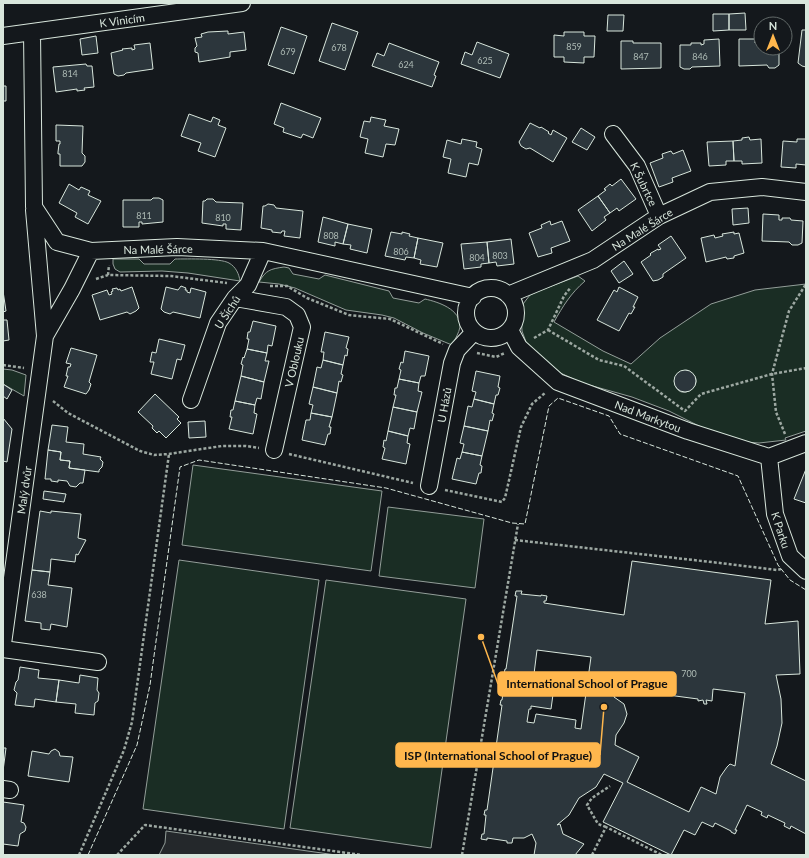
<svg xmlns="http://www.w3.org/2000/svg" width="809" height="858" font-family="Lato,sans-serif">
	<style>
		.green { fill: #1a2d24; stroke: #939e99; fill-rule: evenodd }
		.parking { fill: #24282b; stroke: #939e99 }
		.building { fill: #2c363c; stroke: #d8e6dc; fill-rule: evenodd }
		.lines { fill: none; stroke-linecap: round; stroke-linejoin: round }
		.street-casing { stroke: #d8e6dc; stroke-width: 18 }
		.path { stroke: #9da8a2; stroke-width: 2.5; stroke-dasharray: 3 2; stroke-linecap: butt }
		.street { stroke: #14181c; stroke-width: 16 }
		.fence { stroke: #d8e6dc; stroke-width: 1; stroke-dasharray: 5 2; stroke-linecap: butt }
		.labels { text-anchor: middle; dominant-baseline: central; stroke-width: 3; stroke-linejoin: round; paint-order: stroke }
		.number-label { font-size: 9px; fill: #adbab4 }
		.street-label { font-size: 11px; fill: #d8e6dc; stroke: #14181c }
		.leader { fill: none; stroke: #ffb74d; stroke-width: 1.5 }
		.callout-dot { fill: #ffb74d; stroke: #14181c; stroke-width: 1.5 }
		.callout { fill: #ffb74d; stroke: #ffb74d; stroke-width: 1.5 }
		.callout-label { font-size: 12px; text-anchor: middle; font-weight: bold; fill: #111 }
	</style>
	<rect width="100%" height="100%" fill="#14181c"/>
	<path class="green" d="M113 259H139L144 264H170L175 259C188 259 220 258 229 263 236 267 239 274 240 281L188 273 162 271 120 272 115 269 113 264Z
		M284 267 289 268 293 274 319 279 325 275 389 291 393 298 419 303 425 299C438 302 461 309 460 327 459 333 455 339 452 345L423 333 394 318 382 315 346 310 295 288 279 284 259 282C266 270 270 269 284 267Z
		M578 276 585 281C571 293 563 306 554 322L603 351 631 364 660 338 711 304 755 290 806 284V431L785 438 786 440 759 443 746 442 715 434 669 411 632 397 582 383 554 370 532 350 526 342 522 331 521 313 523 304 530 295 538 291ZM687 370C711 381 681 404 675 385 672 376 680 371 687 370Z
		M3 369 12 370 26 375 24 396 3 384Z
		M193 465 382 491 371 571 182 545Z
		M388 507 484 519 475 588 379 576Z
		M179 560 319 580 284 829 143 809Z
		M326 580 466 599 431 848 290 828Z"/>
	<path class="parking" d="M166 831 336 855H159L165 843Z"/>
	<path class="building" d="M745 13 746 30H729V14Z
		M713 14H729V30L713 31Z
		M608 15H624L623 31H607Z
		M332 23 358 32 345 70 319 61Z
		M281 27 307 36 294 74 268 65Z
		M802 30H806V67L802 66 798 63Z
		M228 31V34L244 32 246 50 230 52V57L199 62 198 53 195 52V48L197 46 195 38 202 37 201 34 208 32Z
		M564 32H584V36H595L594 57H584V63L564 62V57H554V35L564 36Z
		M96 36 98 53 82 55 80 39Z
		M719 39 720 66 692 67 690 69H684L680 67V45H691V43H701V45L704 44V40Z
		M739 39H755V43L761 42V48H779V65L775 68H769L767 65 739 66Z
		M621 41H633V43H661V68L621 69Z
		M477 42 509 54 500 78 461 64 465 52 472 55Z
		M150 43 153 69 126 73 124 75 118 76 114 74 111 53 123 50 122 49 132 48V50L135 49 134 45Z
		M389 43 439 62 434 75 436 76 432 87 372 66 377 53 384 56Z
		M86 64 87 66H92L94 87 84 88 85 90 77 91V89L56 92 53 67Z
		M3 86H6V101H3Z
		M281 103 321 118 313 138 303 134 301 138 283 132 284 128 274 124Z
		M189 114 211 122 213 117 220 120 218 125 226 128 215 157 198 151 201 143 181 136Z
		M371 117 386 120 384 126 399 129 395 145 386 144 383 157 365 153 368 139 360 137 364 121 370 122Z
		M530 123 540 128 541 127 549 132 548 133 551 135 553 130 567 138 553 162 530 148 526 149 521 146 519 142Z
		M56 125 83 126 82 153 85 156V162L82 166H60V154H58V152L59 144H60V141H56Z
		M581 128 595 137 587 150 572 142Z
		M749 137 750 140 761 139 762 163 742 164V161H734L733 141 742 140V138Z
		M462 139 477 142 476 147 482 149 478 165 469 163 466 177 448 173 451 159 443 157 447 140 461 144Z
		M797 139H806V165L796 164V168L781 167 783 141 797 142Z
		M733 141 734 161H726V165L709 166 707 142Z
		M683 150 691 171 672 178 673 182 659 187 650 163 663 158 662 154 671 151 673 154Z
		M621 179 636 199 619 211 617 208 610 213 598 196 606 190 604 189 610 184 612 186Z
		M69 184 79 190 81 187 90 191 88 195 101 201 88 224 75 217 77 213 59 203Z
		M598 196 610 213 604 217 606 220 592 231 578 210Z
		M153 198H159L163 200V222L142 224V222H139V227H123V200H151Z
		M207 199H213L216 202 243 203 241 230 226 229V224H223V226L202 223 203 201H205Z
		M268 204 274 205 276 208 303 211 300 238 284 236 285 231H282L281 233 272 232V230L261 228 263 206H265Z
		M748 208 749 223 733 225 732 209Z
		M763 214 779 215V220H782V218H790L791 220 803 221 802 243 798 245H792L789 242 762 241Z
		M323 217 348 224 343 244 335 242V246L318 242Z
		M550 221 551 225 562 221 570 241 551 248 552 253 538 257 529 233 542 228 541 225Z
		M348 224 372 229 367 253 350 249 351 245 343 244Z
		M391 232 402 234V232L410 234 409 236 418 238 414 258 406 257 405 260 385 256Z
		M734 232V234L739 233 744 253 734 256V258L727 259 726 257 706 262 701 238 714 235 715 238 723 236 722 234Z
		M671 236 686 258 663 274V277L658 280 653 281 641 262 651 255 650 254 651 253 658 249V250L661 249 658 245Z
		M418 238 443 243 437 267 420 264 421 260 414 258Z
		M511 239 514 264 497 266 496 262 489 263 487 242Z
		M487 242 489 263 481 264V267L464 269 461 244Z
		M624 261 633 274 619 283 611 271Z
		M181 286 186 288 185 290H187V292L190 293 191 288 206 292 200 318 173 312 170 314 164 312 161 309 166 287 178 290Z
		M132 287 139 308 136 311 130 314 127 312 100 320 92 295 107 290 109 295 112 294 111 292 113 291 112 289 117 288 118 290 120 289 121 291Z
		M619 287 638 297 633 307H635L631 314 629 313 619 331 597 320 614 290 617 292Z
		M3 291 6 311 3 312Z
		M3 320H7L9 340 3 341Z
		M253 321 276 326 272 346 268 345 267 353 247 349 249 339H247L248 332H250Z
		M325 332 349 337 346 348 348 349 347 356 345 355 343 365 323 360 324 352H321Z
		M159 339 185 345 181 360 177 359 172 379 151 374 154 362H150L152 352 156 353Z
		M71 348 97 355 89 382 91 384 89 390 86 394 64 387 68 376H66L68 367H70L71 364 66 363Z
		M247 349 267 353 265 361H269L264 382 241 376 243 365 241 364 243 357 244 358Z
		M405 351 429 356 425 376H421L419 383 399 379 401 370 399 369 401 362 403 363Z
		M323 360 343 365 341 374 343 375 341 382 339 381 337 393 313 387 317 367 321 368Z
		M674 381a11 11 0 1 1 22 0a11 11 0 1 1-22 0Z
		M476 371 500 376 498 387 500 388 498 395H496L494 404 474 399 476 392 472 391Z
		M241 376 264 382 261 399 257 398 255 405 235 401Z
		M399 379 419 383 418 391 422 392 417 412 393 407 396 395H394L395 388H397Z
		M3 384 12 390 7 399 3 396Z
		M313 387 337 393 332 417 311 413 313 405 309 404Z
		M155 394 179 417 177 419 181 423 166 438 159 431 157 433 152 428 153 426 138 412Z
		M474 399 494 404 492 413 494 414 492 421 490 420 488 431 464 426 468 406 472 407Z
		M235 401 255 405 254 413 257 414 253 434 229 429 232 417H230L231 410H233Z
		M393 407 417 412 414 429 410 428 408 436 388 431Z
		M311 413 332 417 329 427H331L330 434H328L325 445 302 440 306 420H310Z
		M3 418 12 429 7 462 3 461Z
		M205 421 206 437 189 438 188 422Z
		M52 425 68 427 66 442 84 444 83 454 101 457 100 459 103 462 102 467 99 470V472L69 468 70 461 60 460 61 452 48 450Z
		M464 426 488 431 482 456 462 452 464 444 460 443Z
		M388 431 408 436 407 443 410 444 406 464 382 459 385 448 383 447 384 440 386 441Z
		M48 450 61 452 60 460 70 461 69 468 85 470 83 483H80L76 487 70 486 67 481 58 480V482L51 481V479H45Z
		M462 452 482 456 480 465 482 466 481 473H479L476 484 452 479 457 458 460 459Z
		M806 469V503L794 499Z
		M44 491 66 494 64 502 43 499Z
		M40 511 51 513V511L81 514 78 538 86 540 78 555 76 554 75 562 51 559 50 572 32 570Z
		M632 561 771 580 765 624 798 621 800 674 776 675 781 699 782 723 777 746 771 764 806 781V834L791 826 790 829 784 826 785 823 768 815 767 818 761 815 762 812 747 805 735 830H737L735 834 731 832V831L715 823 713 827 702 822 695 835 684 830 671 855 603 822 623 783 604 774 596 787 579 798 569 815 557 825 560 824 563 834 584 844 575 855H534L536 843 532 834 524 838H513L512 843H507V841L487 838V840L481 839 482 834H484L486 815H484L485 810H487L502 705H500L501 700H502L506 674H504L505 669H506L517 596H515L516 591H522L521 594 541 596V595L547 596 546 601H544V603L624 615ZM537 650 591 657 581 729 575 728 576 720 536 714 534 723 527 722 529 709H531V706L551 709 555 680 535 677V674H534ZM615 688 698 699V701L703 700 704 704H707L706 700 712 701 713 689 745 693 735 766 730 764 727 767 720 777 716 794 701 787 689 812 627 782 639 757 615 745 616 735 624 723 627 714 624 704 614 697Z
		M32 570 50 572 48 585 72 588 67 627 51 624 50 630 41 629V623L25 621Z
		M20 667 39 670 38 678 59 680 56 702 35 699 34 707 15 705 17 693 14 690 16 682 18 680Z
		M80 675 98 678 97 690 99 693 98 701 95 703 94 715 75 713 76 704 56 702 59 680 79 683Z
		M3 748H6L3 771Z
		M55 749 59 752 60 756 73 757 69 782 28 776 32 751 49 754 51 751Z
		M3 802 24 805 21 822 24 823 26 827 25 831 20 834 18 846 3 844Z"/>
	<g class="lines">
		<defs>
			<path id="street" d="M32 32 34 207 57 242 91 251 177 247 263 251 473 297
				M3 36 242 3
				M613 134 637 166 659 216
				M466 313a25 25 0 1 1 50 0a25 25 0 1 1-50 0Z
				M508 295 593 260 659 216 710 192 762 187 806 192
				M235 298 286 307 297 315 302 327 274 450
				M510 330 519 347 558 382 688 431 769 457 806 443
				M45 336 72 289 91 251
				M191 400 218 323 235 298 248 285 263 251
				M769 457 775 514 790 556 806 571
				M429 486 452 363 457 350 474 332
				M3 644 45 336 34 210
				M3 649 98 662
				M3 789 10 790"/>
		</defs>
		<use href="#street" class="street-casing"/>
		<path class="path" d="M108 275 109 265
			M96 279 108 275 171 276 227 283
			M270 286H287L307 298 349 315 390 319 443 344
			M548 330 599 360 624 366 685 411 701 394 772 374 806 368
			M534 338 548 330 564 296 571 287
			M477 353 496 357 505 353
			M3 365 24 368
			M53 401 68 413 140 451 154 455 169 454 222 446H246L259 448
			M785 434 776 412 772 374 789 311 806 284
			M289 454 413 483
			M445 490 502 502 505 498 521 427 532 404 545 393
			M515 540 720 563 777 570 781 569
			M606 827 598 824 587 805 592 798 610 786
			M79 855 124 750 132 722 169 454
			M117 855 145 825 362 855
			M462 855 518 524
			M592 855 606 827 662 855"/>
		<use href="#street" class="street"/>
		<path class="fence" d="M88 855 137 745 150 685 180 467 199 460 386 488 512 523 525 524 549 406 558 398 609 416 620 434 738 476 778 565 790 580 806 590"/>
	</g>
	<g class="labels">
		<g class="number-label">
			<text x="574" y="46">859</text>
			<text x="339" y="47">678</text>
			<text x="288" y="51">679</text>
			<text x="641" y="56">847</text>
			<text x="700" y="56">846</text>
			<text x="485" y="60">625</text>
			<text x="406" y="64">624</text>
			<text x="70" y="73">814</text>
			<text x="144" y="215">811</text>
			<text x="223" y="217">810</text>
			<text x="331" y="235">808</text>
			<text x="401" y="251">806</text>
			<text x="500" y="255">803</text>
			<text x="477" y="257">804</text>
			<text x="39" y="594">638</text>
			<text x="689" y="673">700</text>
		</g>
		<g class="street-label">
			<text transform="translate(122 20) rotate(-8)">K Vinicím</text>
			<text transform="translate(644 184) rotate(64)">K Šubrtce</text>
			<text transform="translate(642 229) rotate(-32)">Na Malé Šárce</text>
			<text transform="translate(158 249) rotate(-1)">Na Malé Šárce</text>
			<text transform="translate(227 312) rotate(-57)">U Šíchů</text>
			<text transform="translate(294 362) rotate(-77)">V Oblouku</text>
			<text transform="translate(444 405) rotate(-80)">U Házů</text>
			<text transform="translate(648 416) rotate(21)">Nad Markytou</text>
			<text transform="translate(24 490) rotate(-82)">Malý dvůr</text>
			<text transform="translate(781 530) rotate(72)">K Parku</text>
		</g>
	</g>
	<path class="leader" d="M481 637L498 684M604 707L600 755"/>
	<g class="callout-dot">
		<circle cx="481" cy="637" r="4"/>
		<circle cx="604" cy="707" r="4"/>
	</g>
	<g class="callout">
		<rect x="498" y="672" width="178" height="24" rx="4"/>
		<rect x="396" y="743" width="204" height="24" rx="4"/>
	</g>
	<g class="callout-label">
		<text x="587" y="688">International School of Prague</text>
		<text x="498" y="760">ISP (International School of Prague)</text>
	</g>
	<rect width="809" height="858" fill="none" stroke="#d8e6dc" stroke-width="8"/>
	<g transform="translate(773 36)"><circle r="19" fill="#14181c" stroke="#626a69"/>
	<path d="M0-3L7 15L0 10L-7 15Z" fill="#ffb74d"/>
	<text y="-6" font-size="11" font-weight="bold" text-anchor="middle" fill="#d8e6dc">N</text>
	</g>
</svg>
